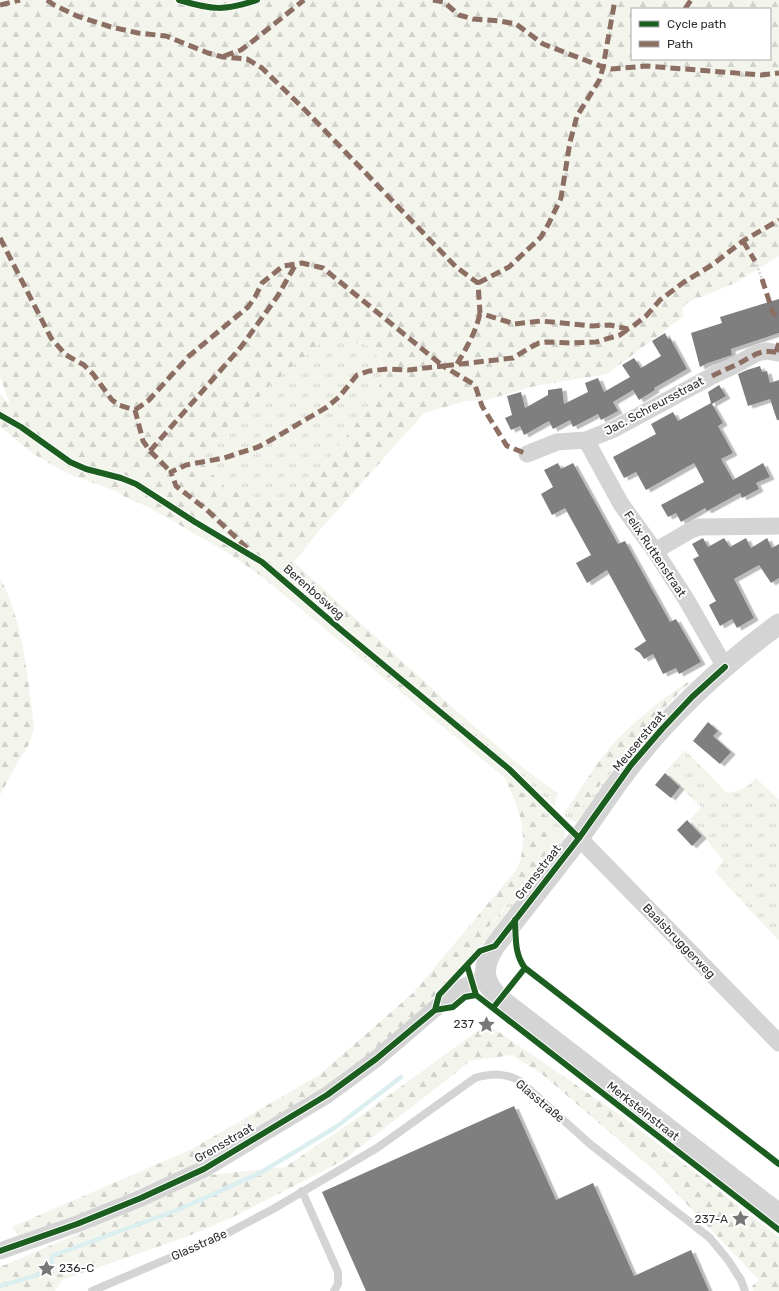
<svg xmlns="http://www.w3.org/2000/svg" width="779" height="1291" font-family="Rubik,sans-serif">
	<style>
		.grass { fill: url(#grass-tufts) }
		.forest { fill: url(#forest-firs); fill-rule: evenodd }
		.lines { fill: none; stroke-linecap: round; stroke-linejoin: round }
		.stream { stroke: #dbeef0; stroke-width: 4.5 }
		.building { fill: #7f7f7f; filter: url(#shadow) }
		.path { stroke: #d4d4d4; stroke-width: 2.5; stroke-dasharray: 2 2; stroke-linecap: butt }
		.service { stroke: #d4d4d4; stroke-width: 8 }
		.minor { stroke: #d4d4d4; stroke-width: 17 }
		.tertiary { stroke: #d4d4d4; stroke-width: 21 }
		.quiet { stroke: #8d6e63; stroke-width: 5; stroke-dasharray: 10 5; stroke-linecap: butt }
		.cycleway-casing { stroke: #fff; stroke-width: 8 }
		.cycleway { stroke: #1b5e20; stroke-width: 6 }
		.labels { text-anchor: middle; dominant-baseline: central; stroke-width: 4; stroke-linejoin: round; paint-order: stroke }
		.street-label { font-size: 12px; fill: #2f2f2f; stroke: #fff }
		.poi-label { font-size: 12px; fill: #2f2f2f; stroke: #fff; text-anchor: end }
	</style>
	<defs>
		<pattern id="grass-tufts" width="24" height="20" patternUnits="userSpaceOnUse"><rect width="24" height="20" fill="#f3f5ed"/><path d="M3 7l-1-3M5 7V3M7 7l1-3M15 17l-1-3M17 17v-4M19 17l1-3" fill="none" stroke="#d1d2cc"/></pattern>
		<pattern id="forest-firs" width="22" height="20" patternUnits="userSpaceOnUse"><rect width="22" height="20" fill="#f3f5ed"/><path d="M5 1l3.5 6h-7zM16 11l3.5 6h-7z" fill="#d1d2cc"/></pattern>
		<filter id="shadow"><feDropShadow dx="4.5" dy="2.5" stdDeviation="0" flood-color="#0004"/></filter>
	</defs>
	<rect width="100%" height="100%" fill="#fff"/>
	<path class="grass" d="M329 336 367 345 379 358 387 373 363 415 322 467 299 489 286 497 273 500H257L225 488 199 459 269 386Z
		M406 688 513 777 564 830 565 836 564 841 479 949 480 938 504 909 552 824 543 812 505 778 402 693Z
		M451 706C486 736 519 767 558 793L554 806 529 783 516 769 445 713Z
		M666 706 669 710 580 820 574 822 567 818 563 814 569 806 578 812Z
		M685 750 727 793C740 791 748 787 756 778L779 800V941L715 872 723 860 690 820 701 807 665 772Z"/>
	<path class="forest" d="M0 0H779V256L735 283 687 303C682 308 681 310 684 316L607 374 535 386 486 400 466 401 424 413 319 531 294 562 451 706 445 713 357 640 288 579 264 560 237 542 181 510 137 480 125 475 93 467 73 459 21 422 0 411V394L10 405 0 376ZM632 9H770V59H632ZM329 336 367 345 379 358 386 373 363 415 322 467 299 489 286 497 273 500H257L225 488 199 459 269 386Z
		M0 419 23 433 67 465 83 472 114 480 136 488 186 522 247 556 278 579 344 638 406 688 402 693 260 575 228 553 150 508 125 497 116 491 71 475 54 466 34 454 0 427Z
		M0 578C23 619 28 680 34 726 32 743 25 750 17 764 11 774 6 785 0 795Z
		M693 679 662 710 578 812 569 806C583 785 597 762 614 743 638 718 664 696 693 679Z
		M505 778C517 789 550 814 554 830 556 835 554 840 552 845L480 938 479 949 440 991 409 1022 368 1056 333 1083 223 1150 178 1172 91 1210 20 1237 12 1227 192 1149 319 1075 414 992 517 869C531 835 518 809 505 778Z
		M487 1024 623 1117 779 1237V1291H753L752 1286 759 1280 657 1173 542 1074 511 1055 469 1061 457 1072 342 1161 292 1187 229 1219 186 1237 62 1280 55 1291H0V1267L134 1210 209 1175 285 1167 359 1117Z"/>
	<g class="lines">
		<path class="stream" d="M0 1286 51 1271 52 1256 180 1209 260 1173 336 1127 401 1077"/>
	</g>
	<path class="building" d="M779 299V333L731 349 732 355 708 363 700 367 691 333 722 323 720 317Z
		M665 333 668 339 670 338 687 369 654 388 655 390 639 400 633 390 613 402 618 411 601 420 598 414 573 427 570 420 553 429 549 421 524 435 520 426 511 430 505 418 512 415 507 396 521 392 525 408 548 395V390L562 388 564 404 588 392 585 383 598 378 604 392 630 377 622 365 634 358 641 368 661 356 652 341Z
		M760 366 762 372 767 371 770 383 779 380V420H777L770 399 748 406 738 374 747 370Z
		M719 385 726 396 712 404 723 423 718 426 733 453 721 459 733 480 763 463 770 477 756 483 759 489 742 498 740 493 707 511 705 508 681 522 676 513 668 517 661 505 704 482 694 463 646 490 636 472 624 478 613 457 656 434 651 424 673 412 678 421 711 403 708 392Z
		M558 463 561 469 573 463 618 544 625 541 670 622 676 619 701 662 679 674 676 668 663 674 653 654 644 659 640 653 634 649 646 641 607 570 587 583 576 563 591 555 565 508 552 515 541 494 553 487 544 470Z
		M703 538 708 547 724 538 730 547 746 538 751 548 767 538 772 548 779 544V578L771 583 759 565 734 579 754 618 737 628 732 619 720 626 709 605 716 601 693 559 699 556 692 544Z
		M708 722 718 731 713 736 731 752 720 764 693 741Z
		M665 773 680 787 671 798 655 785Z
		M687 820 702 836 692 846 677 830Z
		M514 1106 556 1200 593 1183 634 1276 691 1250 709 1291H366L322 1192Z"/>
	<g class="lines">
		<path class="path" d="M755 261 762 279"/>
		<path class="service" d="M302 1191 338 1272V1284L334 1291
			M92 1291 226 1234 273 1209 377 1148 475 1078C492 1073 505 1073 520 1081L590 1144 710 1238 728 1260 741 1280 745 1291"/>
		<path class="minor" d="M586 440 621 504 655 551 686 599 725 667
			M527 454 557 442 586 440 614 429 712 376 737 364 757 353 767 351 779 353
			M655 551 691 530 700 527 779 526
			M579 838 779 1043
			M0 1251 77 1224 141 1198 204 1169 327 1095 376 1059 458 989 473 983 487 979"/>
		<path class="tertiary" d="M779 624C724 664 673 711 631 765 612 789 596 815 578 839 551 875 522 910 495 946 481 967 482 982 500 999L779 1214"/>
		<path class="quiet" d="M47 0 54 5 77 16 111 27 138 33 166 36 208 53 223 57 247 59 262 68 305 110 456 267 478 283 480 313 515 324 541 321 592 326 610 325 628 329 632 327 646 316 660 300 684 282 712 265 743 241 779 220
			M433 0 444 2 459 15 473 19 500 21 516 24 543 44 603 67 615 0
			M0 5 20 0
			M685 9 691 0
			M224 56 241 50 253 41 304 0
			M0 238 51 338 66 355 84 365 93 374 112 400 119 405 135 410 143 441 150 451 171 472
			M743 241 755 261
			M762 279 773 313 779 318
			M478 283 509 267 541 237 549 223 561 198 570 142 577 116 600 79 603 67 611 69 646 66 761 75 779 73
			M776 352 779 343
			M457 364C467 347 476 332 480 313
			M712 376C720 372 729 368 738 364 753 356 761 348 779 353
			M135 410 148 401 189 356 248 307 255 297 262 283 283 266 302 263 323 268 443 366 513 358 531 347 539 343 547 342 570 343 596 342 620 335 628 329
			M150 451 241 347 277 297 296 264
			M247 548 207 510 176 486 171 472 186 465 224 458 258 447 271 440 327 407 339 397 357 375 369 371 388 369 408 370 443 366 475 385 482 406 505 443 507 446 527 454"/>
		<defs>
			<path id="cycleway" d="M179 0C213 10 224 11 257 0
				M0 415 21 427 70 462 86 469 121 478 136 484 195 522 262 562 340 629 509 769 579 838
				M515 920C516 936 514 954 525 968L779 1164
				M467 965 476 995 779 1230
				M493 1008 525 968
				M435 1010 439 995 480 951 495 946 579 838 631 765 662 729 692 697 725 667
				M0 1251 77 1224 141 1198 204 1169 327 1095 376 1059 435 1010 453 1007 465 997 476 995"/>
		</defs>
		<use href="#cycleway" class="cycleway-casing"/>
		<use href="#cycleway" class="cycleway"/>
	</g>
	<defs>
		<symbol id="sight-bare" viewBox="-9 -9 18 18"><path d="M0-6L1.8-2.2L6-1.7L2.9 1.2L3.7 5.4L0 3.3L-3.7 5.4L-2.9 1.2L-6-1.7L-1.8-2.2Z" fill="#787878" stroke="#fff" stroke-width="2.5" paint-order="stroke"/></symbol>
	</defs>
	<g fill-rule="evenodd">
		<use href="#sight-bare" x="474" y="1012" width="25" height="25"/>
		<use href="#sight-bare" x="728" y="1206" width="25" height="25"/>
		<use href="#sight-bare" x="34" y="1256" width="25" height="25"/>
	</g>
	<g class="labels">
		<g class="street-label">
			<text transform="translate(654 406) rotate(-28)">Jac. Schreursstraat</text>
			<text transform="translate(655 554) rotate(56)">Felix Ruttenstraat</text>
			<text transform="translate(314 592) rotate(41)">Berenbosweg</text>
			<text transform="translate(639 741) rotate(-50)">Meuserstraat</text>
			<text transform="translate(538 872) rotate(-52)">Grensstraat</text>
			<text transform="translate(679 941) rotate(46)">Baalsbruggerweg</text>
			<text transform="translate(540 1101) rotate(40)">Glasstraße</text>
			<text transform="translate(643 1111) rotate(38)">Merksteinstraat</text>
			<text transform="translate(224 1143) rotate(-30)">Grensstraat</text>
			<text transform="translate(199 1245) rotate(-24)">Glasstraße</text>
		</g>
		<g class="poi-label">
			<text x="474" y="1024">237</text>
			<text x="728" y="1219">237-A</text>
			<text x="59" y="1268" text-anchor="start">236-C</text>
		</g>
	</g>
	<rect x="631" y="8" width="140" height="52" fill="#ffffff" stroke="#acacac"/>
	<rect x="639" y="21" width="20" height="6" fill="#1b5e20" stroke="#acacac"/>
	<text x="667" y="28" font-size="12" fill="#2f2f2f">Cycle path</text>
	<rect x="639" y="41" width="20" height="6" fill="#8d6e63" stroke="#acacac"/>
	<text x="667" y="48" font-size="12" fill="#2f2f2f">Path</text>
</svg>
